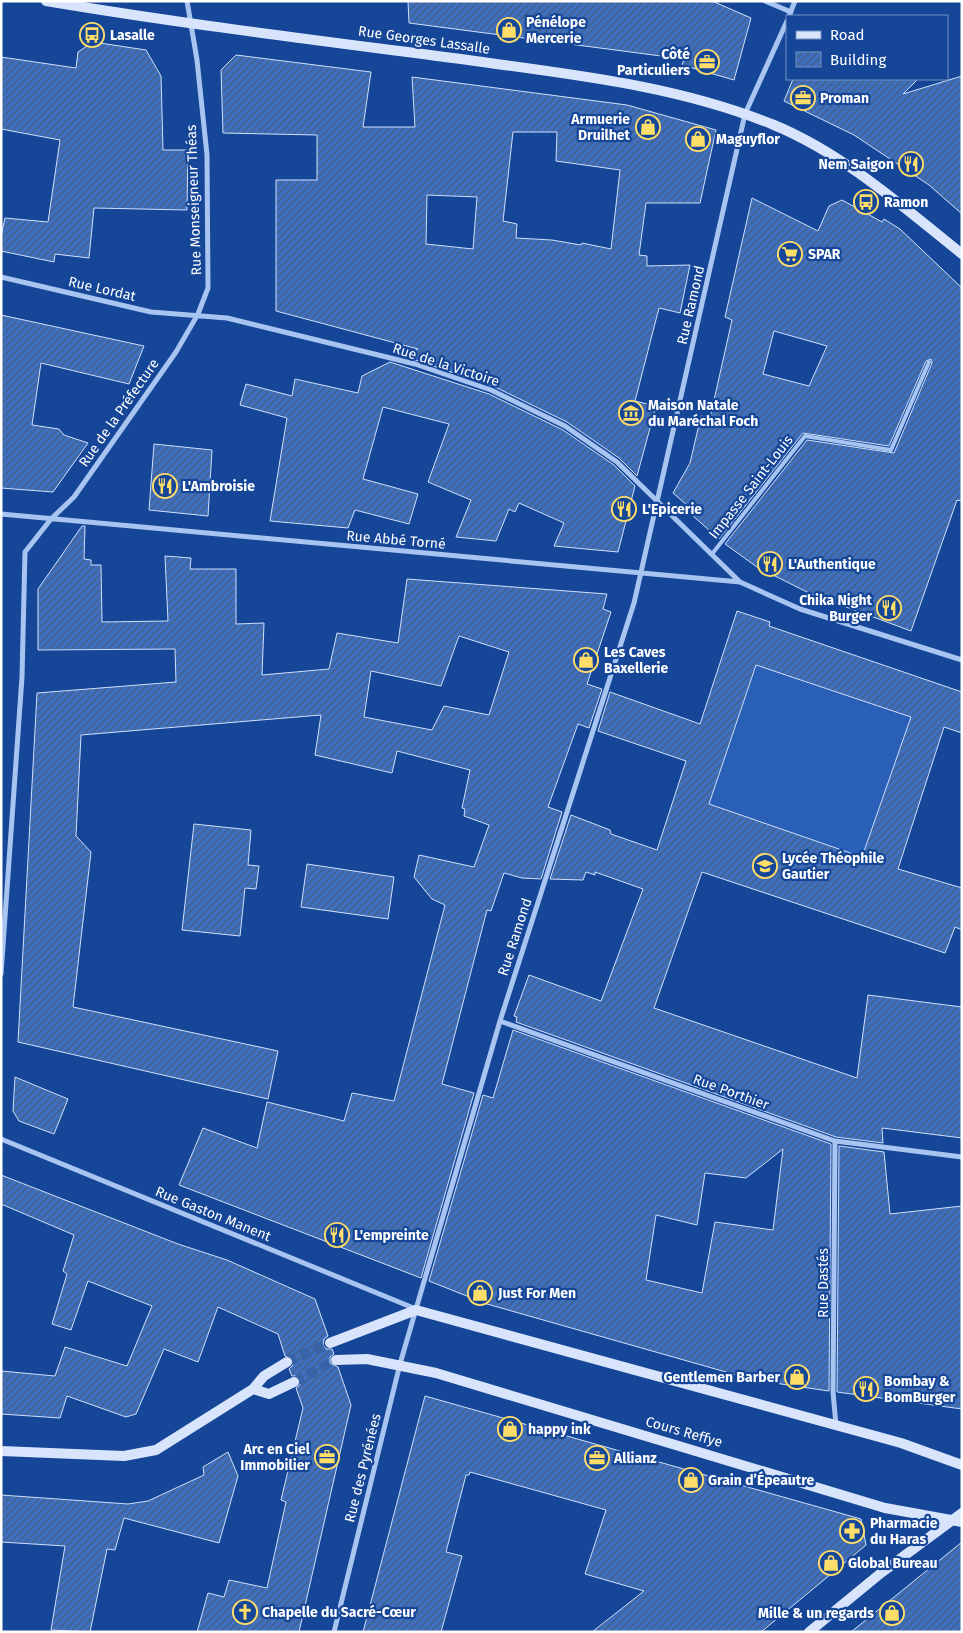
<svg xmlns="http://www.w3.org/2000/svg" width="963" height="1633" font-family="'Fira Sans',sans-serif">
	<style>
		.grass { fill: #295fb6 }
		.building { fill: url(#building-hatch); stroke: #cfe1fc; fill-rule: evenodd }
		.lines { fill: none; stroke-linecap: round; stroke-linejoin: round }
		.secondary-tunnel { stroke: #3962a7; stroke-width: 10; stroke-dasharray: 10 5; stroke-linecap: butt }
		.lane { stroke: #a8c5f2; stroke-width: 4 }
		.street { stroke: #a8c5f2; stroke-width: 5 }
		.secondary { stroke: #d7e4fc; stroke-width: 10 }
		.labels { text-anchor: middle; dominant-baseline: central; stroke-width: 4.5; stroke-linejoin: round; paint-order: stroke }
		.poi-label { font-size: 14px; font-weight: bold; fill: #fff; stroke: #164697; text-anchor: start }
		.street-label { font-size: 14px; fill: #fff; stroke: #164697 }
	</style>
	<defs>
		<pattern id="building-hatch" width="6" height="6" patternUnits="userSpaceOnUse" patternTransform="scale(1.25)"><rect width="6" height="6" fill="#3e70bf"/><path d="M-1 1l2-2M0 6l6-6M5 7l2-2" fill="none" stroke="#465c80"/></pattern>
	</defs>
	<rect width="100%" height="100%" fill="#164697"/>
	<path class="grass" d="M756 665 911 717 862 857 709 804Z"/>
	<path class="building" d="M408 1H712L751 18 734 80 682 65 684 59 409 23Z
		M93 42 146 50 161 76 163 150H188L187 210 94 208 89 258 55 254 54 262 1 251V236L5 218 48 222 60 140 1 129V57L76 68 78 52Z
		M236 55 371 72 363 127H415L412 77 627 105 716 130 700 203H646L639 255 647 256V266L690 265 680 313 659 308 635 401 656 406 637 476 619 458 567 422 493 386 403 356 418 349 276 311V180H317V135L223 133 221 70ZM513 132H557L556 161 620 170 611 249 582 243 581 245 552 240 516 238 517 224 503 221ZM427 195 477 197 473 249 426 244Z
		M962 76V214L929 185 854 135 784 101 793 79H918L903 94Z
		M752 198 818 231 829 206 842 200 882 222 884 219 900 229 962 288V501L957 500 911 631 811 594 757 567 725 544 807 440 894 453 932 363 931 359 926 361 889 446 803 433 719 539 692 515 695 512 673 493 690 463 701 416 710 418 732 320 725 317ZM774 331 827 346 809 386 763 374Z
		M1 315 144 346 129 384 41 363 32 425 59 429 64 435 88 443 53 492 1 488Z
		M390 362 489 394 563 430 614 465 635 486 618 552 554 546 564 523 519 503 515 512 509 509 496 541 456 537 471 500 428 482 449 424 383 407 363 479 418 494 409 524 355 510 348 528 270 521 287 418 240 405 246 384 292 396 295 379 358 393 362 376Z
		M154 444 212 450 208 516 149 510Z
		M82 526H85L84 559 91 560V565H101L102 622 168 621 165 556 191 558 190 569H236V624L264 623 262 675 329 669 337 633 398 643 407 579 607 594 603 609 611 612 587 684 602 689 589 728 578 724 548 807 562 812 541 879 522 878 504 873 491 911 487 910 442 1084 474 1093 421 1278 179 1185 203 1128 257 1148 267 1102 344 1121 352 1093 394 1101 445 905 432 899 414 877 419 855 474 867 489 825 464 816 465 809 462 808 470 770 397 751 392 773 315 755 321 715 81 735 76 836 91 852 73 1007 278 1051 268 1099 18 1042 37 693 176 682 175 649 38 650V589ZM459 636 509 652 489 715 444 706 432 730 364 717 371 671 441 686Z
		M737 611 770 622 769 626 962 692V733L944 727 898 869 962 888V930L955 927 945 953 702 872 654 1008 857 1078 868 995 962 1007V1138L882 1128 883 1143 836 1137 516 1022 517 1017 514 1016 529 975 601 1001 643 889 595 872V875L586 872 583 880 550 879 571 815 610 830 611 834 657 850 686 761 598 731 610 692 700 724ZM756 665 911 717 862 857 709 804Z
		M194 824 251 830 248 865 259 866 256 889 245 888 240 936 182 930Z
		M307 864 394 877 388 919 301 907Z
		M513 1030 831 1144 829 1391 754 1380 487 1304 429 1281 483 1095 493 1098ZM783 1149 773 1230 715 1222 702 1293 646 1280 656 1215 697 1225 705 1173 746 1178Z
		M15 1077 68 1099 54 1134 19 1121 13 1111Z
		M839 1146 884 1152 890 1214 962 1206V1409L837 1392Z
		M1 1175 178 1244 227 1260 315 1299 328 1336 324 1339 323 1345 326 1349H332L334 1354 330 1357V1363L338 1367 351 1405 299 1632H197L208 1593 224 1597 229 1580 267 1588 286 1502 281 1500 303 1408 296 1388 300 1385V1379L297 1376H292L289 1369 293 1365V1359L285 1356 278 1334 218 1307 198 1362 164 1349 136 1414 126 1417 67 1396 60 1418 1 1414V1371L55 1376 65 1347 127 1366 152 1306 88 1281 71 1330 52 1324 67 1274 63 1271 74 1235 1 1204Z
		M425 1396 861 1519 866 1545 761 1632H592L644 1591 585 1574 606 1510 470 1472 469 1475H466L446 1552 462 1556 441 1632H363Z
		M228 1452 238 1476 219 1543 124 1518 115 1550 107 1549 90 1632 51 1630 65 1546 1 1542V1495L128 1504 148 1501 204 1475 203 1467Z
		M962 1542V1632H851Z"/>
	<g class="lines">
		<path class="secondary-tunnel" d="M287 1362 330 1343
			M294 1382 336 1360"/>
		<path class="lane" d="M712 554 805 436 891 450 929 362"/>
		<path class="street" d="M765 1 791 12
			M789 16 795 1
			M1 277 151 312 227 318 415 364 491 390 565 426 617 462 740 582
			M1 514 740 582 800 609 962 660
			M1 974 22 677 25 552 51 519 74 497 176 352 198 314 208 288 207 155 197 60 187 1
			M500 1021 835 1141 962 1157
			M1 1139 416 1309
			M835 1141 833 1392 836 1425
			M334 1632 400 1364 500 1021 634 603 745 114 787 21"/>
		<path class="secondary" d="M46 1C189 25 332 42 475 61 576 75 679 86 774 125 844 154 903 207 962 254
			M330 1343 416 1310 901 1443 962 1465
			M336 1360 367 1359 436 1373 885 1508 962 1522
			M253 1389 269 1394 294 1382
			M1 1451 124 1456 156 1450 253 1389 264 1376 287 1362
			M809 1632 881 1573 962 1513"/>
	</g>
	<defs>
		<symbol id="shop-ring" viewBox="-11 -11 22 22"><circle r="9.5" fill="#164697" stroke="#ffdd69" stroke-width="1.5"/><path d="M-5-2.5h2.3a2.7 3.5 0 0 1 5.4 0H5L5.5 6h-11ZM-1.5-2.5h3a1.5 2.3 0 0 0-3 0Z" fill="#ffdd69"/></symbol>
		<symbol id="bus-ring" viewBox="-11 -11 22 22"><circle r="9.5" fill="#164697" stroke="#ffdd69" stroke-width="1.5"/><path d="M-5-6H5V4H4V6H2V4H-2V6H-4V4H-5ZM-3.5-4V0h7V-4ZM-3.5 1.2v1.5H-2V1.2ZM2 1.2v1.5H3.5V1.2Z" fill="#ffdd69"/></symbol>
		<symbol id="office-ring" viewBox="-11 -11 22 22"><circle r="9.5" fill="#164697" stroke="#ffdd69" stroke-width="1.5"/><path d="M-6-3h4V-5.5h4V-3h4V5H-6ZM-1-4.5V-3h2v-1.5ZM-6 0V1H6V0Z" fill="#ffdd69"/></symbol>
		<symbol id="restaurant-ring" viewBox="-11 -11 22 22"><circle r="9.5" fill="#164697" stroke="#ffdd69" stroke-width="1.5"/><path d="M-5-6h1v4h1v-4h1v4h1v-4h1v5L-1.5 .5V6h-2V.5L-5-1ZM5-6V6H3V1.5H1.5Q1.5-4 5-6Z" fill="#ffdd69"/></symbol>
		<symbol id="supermarket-ring" viewBox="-11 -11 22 22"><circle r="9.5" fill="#164697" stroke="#ffdd69" stroke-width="1.5"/><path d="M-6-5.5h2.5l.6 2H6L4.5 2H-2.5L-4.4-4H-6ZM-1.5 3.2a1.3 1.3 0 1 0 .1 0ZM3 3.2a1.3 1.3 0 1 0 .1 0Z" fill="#ffdd69"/></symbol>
		<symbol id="museum-ring" viewBox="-11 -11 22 22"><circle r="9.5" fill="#164697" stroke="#ffdd69" stroke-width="1.5"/><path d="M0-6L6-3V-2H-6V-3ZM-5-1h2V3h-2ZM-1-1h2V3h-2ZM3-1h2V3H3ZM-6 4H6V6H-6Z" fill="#ffdd69"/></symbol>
		<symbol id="school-ring" viewBox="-11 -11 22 22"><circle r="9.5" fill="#164697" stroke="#ffdd69" stroke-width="1.5"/><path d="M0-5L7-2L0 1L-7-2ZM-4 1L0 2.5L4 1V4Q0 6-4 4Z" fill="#ffdd69"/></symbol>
		<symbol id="pharmacy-ring" viewBox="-11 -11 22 22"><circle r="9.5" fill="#164697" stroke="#ffdd69" stroke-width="1.5"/><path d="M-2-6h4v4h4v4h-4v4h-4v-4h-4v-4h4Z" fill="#ffdd69"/></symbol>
		<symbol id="church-ring" viewBox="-11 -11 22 22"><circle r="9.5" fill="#164697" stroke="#ffdd69" stroke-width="1.5"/><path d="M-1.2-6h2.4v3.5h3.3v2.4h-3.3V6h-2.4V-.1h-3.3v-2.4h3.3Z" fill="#ffdd69"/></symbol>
	</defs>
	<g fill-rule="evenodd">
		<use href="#shop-ring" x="495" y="16" width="28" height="28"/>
		<use href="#bus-ring" x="78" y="21" width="28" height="28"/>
		<use href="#office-ring" x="693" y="48" width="28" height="28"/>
		<use href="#office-ring" x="789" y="84" width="28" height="28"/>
		<use href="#shop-ring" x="634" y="113" width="28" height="28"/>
		<use href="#shop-ring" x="684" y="125" width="28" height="28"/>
		<use href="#restaurant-ring" x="897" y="150" width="28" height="28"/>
		<use href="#bus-ring" x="852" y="188" width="28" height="28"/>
		<use href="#supermarket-ring" x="776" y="240" width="28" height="28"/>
		<use href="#museum-ring" x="617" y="399" width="28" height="28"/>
		<use href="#restaurant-ring" x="151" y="472" width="28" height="28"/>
		<use href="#restaurant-ring" x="610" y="495" width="28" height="28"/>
		<use href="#restaurant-ring" x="756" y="550" width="28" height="28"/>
		<use href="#restaurant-ring" x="875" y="594" width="28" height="28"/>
		<use href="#shop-ring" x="572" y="646" width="28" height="28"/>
		<use href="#school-ring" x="751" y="852" width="28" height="28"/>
		<use href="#restaurant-ring" x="323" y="1221" width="28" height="28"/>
		<use href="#shop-ring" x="466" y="1279" width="28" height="28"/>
		<use href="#shop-ring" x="783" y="1363" width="28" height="28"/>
		<use href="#restaurant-ring" x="852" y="1375" width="28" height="28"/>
		<use href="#shop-ring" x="496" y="1415" width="28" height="28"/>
		<use href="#office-ring" x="313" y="1443" width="28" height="28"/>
		<use href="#office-ring" x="583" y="1444" width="28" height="28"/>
		<use href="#shop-ring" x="677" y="1466" width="28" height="28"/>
		<use href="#pharmacy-ring" x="838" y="1517" width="28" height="28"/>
		<use href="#shop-ring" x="817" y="1549" width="28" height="28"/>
		<use href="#church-ring" x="231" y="1598" width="28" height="28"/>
		<use href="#shop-ring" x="878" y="1599" width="28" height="28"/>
	</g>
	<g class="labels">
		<g class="poi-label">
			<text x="526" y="22">Pénélope<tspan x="526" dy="16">Mercerie</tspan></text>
			<text x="110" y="35">Lasalle</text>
			<text x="690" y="54" text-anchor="end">Côté<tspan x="690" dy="16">Particuliers</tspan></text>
			<text x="820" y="98">Proman</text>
			<text x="630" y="119" text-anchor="end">Armuerie<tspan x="630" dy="16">Druilhet</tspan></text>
			<text x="716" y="139">Maguyflor</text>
			<text x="894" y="164" text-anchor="end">Nem Saigon</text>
			<text x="884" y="202">Ramon</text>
			<text x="808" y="254">SPAR</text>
			<text x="648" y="405">Maison Natale<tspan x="648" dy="16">du Maréchal Foch</tspan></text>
			<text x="182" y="486">L'Ambroisie</text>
			<text x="642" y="509">L'Epicerie</text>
			<text x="788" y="564">L'Authentique</text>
			<text x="872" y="600" text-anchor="end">Chika Night<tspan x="872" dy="16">Burger</tspan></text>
			<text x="604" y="652">Les Caves<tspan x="604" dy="16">Baxellerie</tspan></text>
			<text x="782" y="858">Lycée Théophile<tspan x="782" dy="16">Gautier</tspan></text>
			<text x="354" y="1235">L'empreinte</text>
			<text x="498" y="1293">Just For Men</text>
			<text x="780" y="1377" text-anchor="end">Gentlemen Barber</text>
			<text x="884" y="1381">Bombay &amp;<tspan x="884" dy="16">BomBurger</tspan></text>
			<text x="528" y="1429">happy ink</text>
			<text x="310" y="1449" text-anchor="end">Arc en Ciel<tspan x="310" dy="16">Immobilier</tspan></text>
			<text x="614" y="1458">Allianz</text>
			<text x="708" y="1480">Grain d’Épeautre</text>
			<text x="870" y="1523">Pharmacie<tspan x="870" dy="16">du Haras</tspan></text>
			<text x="848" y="1563">Global Bureau</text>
			<text x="262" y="1612">Chapelle du Sacré-Cœur</text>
			<text x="874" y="1613" text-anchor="end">Mille &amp; un regards</text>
		</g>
		<g class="street-label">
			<text transform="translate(424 40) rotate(8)">Rue Georges Lassalle</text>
			<text transform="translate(194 200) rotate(-92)">Rue Monseigneur Théas</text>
			<text transform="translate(102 289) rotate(13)">Rue Lordat</text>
			<text transform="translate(691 305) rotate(-77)">Rue Ramond</text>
			<text transform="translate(446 365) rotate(18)">Rue de la Victoire</text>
			<text transform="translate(119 413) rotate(-55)">Rue de la Préfecture</text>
			<text transform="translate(751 487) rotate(-52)">Impasse Saint-Louis</text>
			<text transform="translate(396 540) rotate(5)">Rue Abbé Torné</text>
			<text transform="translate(515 937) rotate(-72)">Rue Ramond</text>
			<text transform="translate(731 1092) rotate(20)">Rue Porthier</text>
			<text transform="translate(213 1214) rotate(22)">Rue Gaston Manent</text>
			<text transform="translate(823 1283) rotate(-90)">Rue Dastés</text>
			<text transform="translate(684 1432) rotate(16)">Cours Reffye</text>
			<text transform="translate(363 1468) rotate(-76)">Rue des Pyrénées</text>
		</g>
	</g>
	<rect width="963" height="1633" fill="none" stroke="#ffffff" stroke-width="5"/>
	<rect x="786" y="15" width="162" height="65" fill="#164697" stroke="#7390c1"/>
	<rect x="796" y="31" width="25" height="8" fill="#d7e4fc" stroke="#7390c1"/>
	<text x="830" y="40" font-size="15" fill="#ffffff">Road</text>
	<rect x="796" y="52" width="25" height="15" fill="url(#building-hatch)" stroke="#7390c1"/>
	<text x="830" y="65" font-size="15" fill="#ffffff">Building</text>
</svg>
